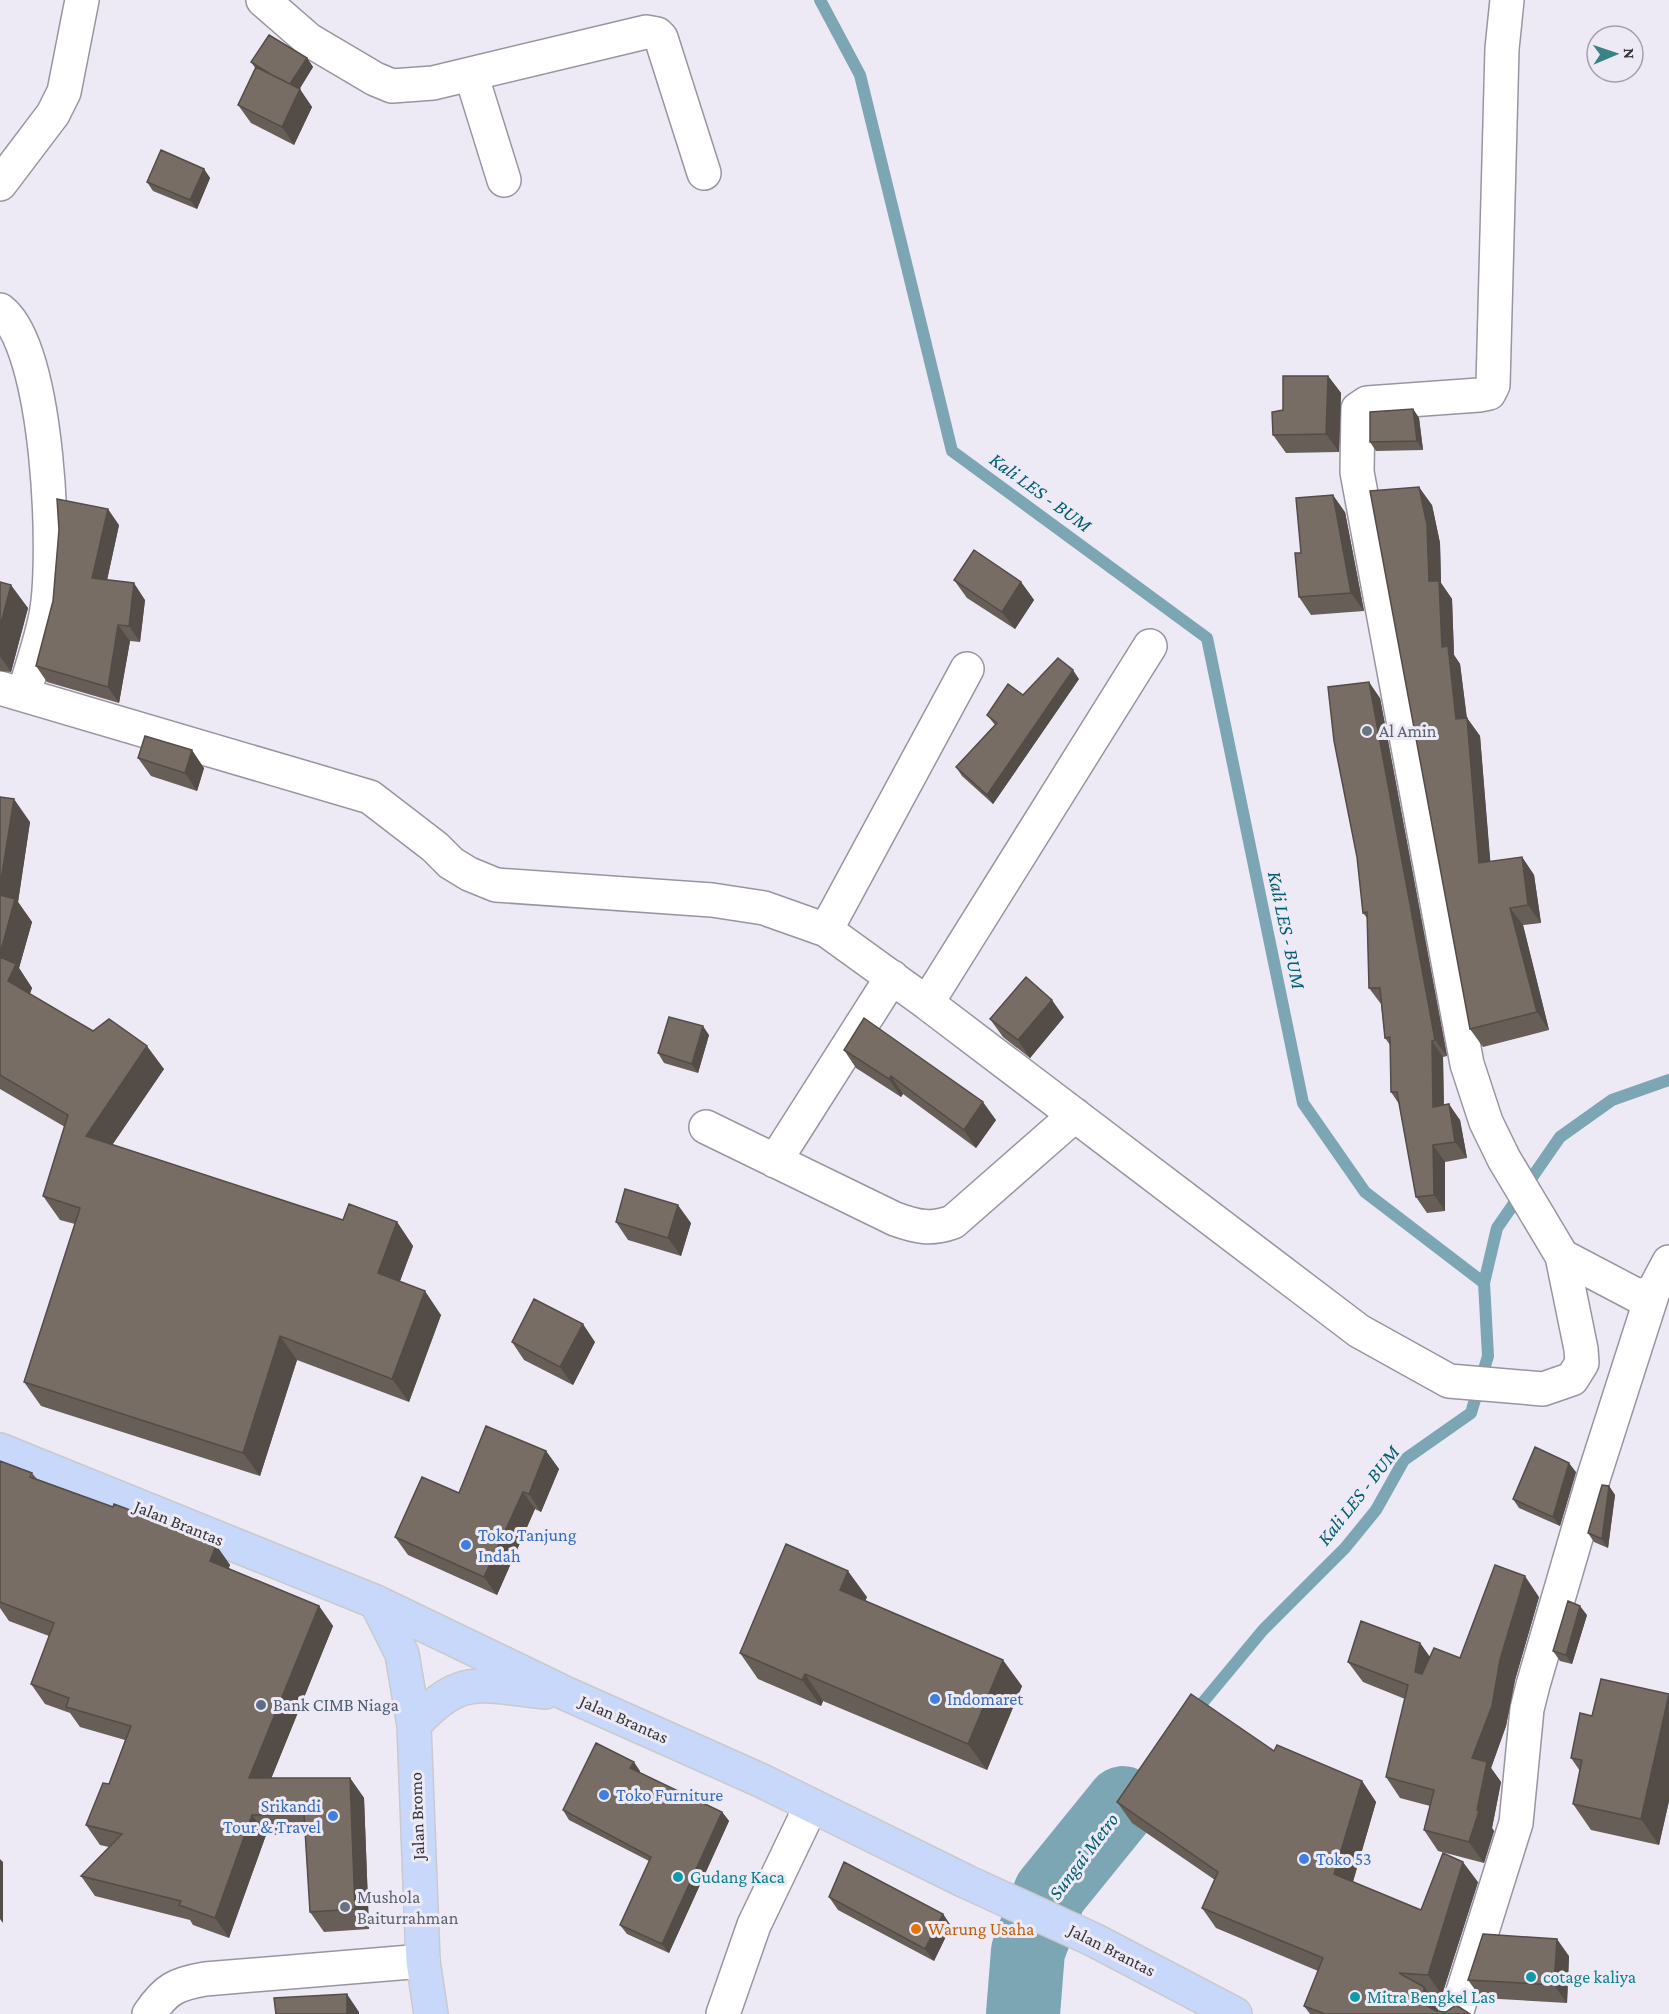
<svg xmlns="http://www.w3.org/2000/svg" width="1669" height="2014" font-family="'Crimson Pro',serif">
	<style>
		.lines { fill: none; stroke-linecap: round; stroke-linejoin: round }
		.stream { stroke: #7ca6b3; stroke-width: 12 }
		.river { stroke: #7ca6b3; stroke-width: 74 }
		.minor-casing { stroke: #9895a1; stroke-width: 36 }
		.major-casing { stroke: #cacacc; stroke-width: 36 }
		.minor { stroke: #fff; stroke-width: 33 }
		.major { stroke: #c7d8fa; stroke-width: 33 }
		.wall { fill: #665e57 }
		.shaded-wall { fill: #534c47 }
		.building { fill: #776d65; stroke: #534c47; stroke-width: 1.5 }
		.worship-dot { fill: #6b7280; stroke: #edeaf6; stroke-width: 2 }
		.shop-dot { fill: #3f7fe0; stroke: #edeaf6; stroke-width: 2 }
		.service-dot { fill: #5c6f8a; stroke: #edeaf6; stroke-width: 2 }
		.culture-dot { fill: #0f9aa8; stroke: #edeaf6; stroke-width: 2 }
		.food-dot { fill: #e8710a; stroke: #edeaf6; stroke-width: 2 }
		.labels { text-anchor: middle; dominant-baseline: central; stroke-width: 6; stroke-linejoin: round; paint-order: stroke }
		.worship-label { font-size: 18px; fill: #5b616d; stroke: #edeaf6; text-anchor: start }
		.street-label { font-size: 18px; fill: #353439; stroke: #edeaf6 }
		.shop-label { font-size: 18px; fill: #366cbe; stroke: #edeaf6; text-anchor: start }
		.service-label { font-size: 18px; fill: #4e5e75; stroke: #edeaf6; text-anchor: start }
		.culture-label { font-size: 18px; fill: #0d838f; stroke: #edeaf6; text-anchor: start }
		.food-label { font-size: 18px; fill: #c56008; stroke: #edeaf6; text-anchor: start }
		.water-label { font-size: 20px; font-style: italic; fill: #015e71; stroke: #edeaf6 }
	</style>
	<rect width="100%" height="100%" fill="#edeaf6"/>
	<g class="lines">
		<path class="stream" d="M820 0 860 75 952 451 1207 638 1303 1103 1365 1192 1484 1283
			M1194 1713 1263 1630 1345 1548 1376 1510 1404 1460 1471 1413 1488 1356 1484 1283 1497 1228 1560 1137 1612 1100 1669 1080"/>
		<path class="river" d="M1023 2014 1028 1951 1050 1893 1123 1803"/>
		<defs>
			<path id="minor" d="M263 0 309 40 375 79 392 86 433 83 646 32 657 34 661 38 704 173
				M471 74 504 180
				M0 184 53 114 64 92 82 0
				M0 310C49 346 57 557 46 615 41 641 31 668 24 694
				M0 688 370 797 435 847 451 863 469 874 496 885 712 900 764 908 826 930 927 1003 1359 1331 1449 1381 1543 1389 1572 1379 1582 1363 1581 1349 1562 1256 1504 1159 1486 1122 1467 1064 1357 472 1358 409 1367 403 1479 395 1489 393 1493 385 1502 49 1507 0
				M826 930 967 669
				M927 1003 1150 646
				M706 1127 895 1219C917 1227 931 1230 953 1222L1075 1115
				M775 1161 892 977
				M1562 1256 1638 1296 1653 1292 1669 1262
				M149 2014C166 1989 176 1984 205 1979L423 1961
				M723 2014 754 1925 811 1806
				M1456 2014 1516 1823 1527 1709 1533 1685 1594 1476 1653 1292"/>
			<path id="major" d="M0 1450 376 1602 567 1694 760 1780 967 1882 1094 1940 1235 2014
				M376 1602 402 1654 414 1725 423 1961 431 2014
				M414 1725C462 1672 480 1686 545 1692"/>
		</defs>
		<use href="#minor" class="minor-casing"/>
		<use href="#major" class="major-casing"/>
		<use href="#minor" class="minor"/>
		<use href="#major" class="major"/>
	</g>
	<path class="wall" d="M307 58 313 67 299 89 312 107 294 145 251 123 238 105 256 69 251 62Z
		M204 169 210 178 197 209 153 191 147 182Z
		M1328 376 1341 393 1339 452 1286 453 1273 435 1283 410Z
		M1413 409 1419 418 1423 450 1376 451 1370 442Z
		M1432 505 1440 543 1441 583 1452 599 1454 655 1460 664 1467 718 1480 736 1490 862 1522 857 1534 875 1541 923 1523 925 1549 1030 1483 1047 1470 1029Z
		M1345 512 1364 611 1311 615 1299 597Z
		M119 525 107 580 145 600 140 642 130 641 119 703 47 682 36 666Z
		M954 580 1021 582 1034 600 1015 629 967 598Z
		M0 582 28 608 11 672 0 671Z
		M1079 679 993 804 962 776 956 767 995 725 987 715 1023 695Z
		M1380 698 1447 1056 1443 1057 1444 1105 1460 1120 1467 1158 1445 1162V1211L1427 1213 1416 1197 1399 1104 1391 1092 1390 1045 1385 1038 1381 1004 1369 988 1367 918 1363 913Z
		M138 758 204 768 197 791 151 776Z
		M0 797 30 822 18 902 32 922 19 968 32 988 30 994 93 1031 164 1069 112 1145 343 1220 397 1222 413 1246 400 1281 441 1315 409 1402 297 1360 260 1476 41 1406 24 1382 75 1224 60 1220 43 1196 65 1127 0 1089Z
		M1064 1017 1030 1058 1003 1037 990 1019Z
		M709 1035 698 1073 664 1063 658 1053Z
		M844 1050 996 1120 976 1148 903 1094 901 1097 856 1068Z
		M616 1222 691 1223 681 1256 628 1240Z
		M512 1342H595L573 1385 524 1360Z
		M546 1451 559 1469 541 1512 535 1509 497 1595 408 1555 395 1537 459 1493Z
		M1576 1472 1560 1526 1519 1508 1513 1499Z
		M32 1473 37 1479 216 1545 230 1565 228 1568 319 1606 333 1626 271 1778H350L364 1798 369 1929 324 1932 310 1912 305 1834 266 1835 229 1938 193 1925 190 1920 95 1896 81 1876 109 1847 100 1845 86 1825 109 1784 125 1740 80 1727 70 1713 45 1704 31 1684 49 1636 9 1621 0 1608V1602Z
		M1609 1486 1615 1495 1608 1548 1594 1542 1588 1533Z
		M867 1597 865 1601 1022 1686 987 1770 823 1701 821 1706 758 1679 740 1653Z
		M1539 1597 1515 1680 1506 1726 1491 1768 1501 1782 1492 1828 1494 1831 1484 1863 1438 1851 1424 1830 1430 1806 1400 1798 1386 1777 1405 1699 1363 1682 1348 1662 1420 1643 1430 1657 1460 1658Z
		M1587 1615 1572 1664 1560 1661 1553 1651Z
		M1669 1694V1801L1659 1845 1591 1830 1573 1804 1580 1771 1571 1758 1592 1716Z
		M1274 1751 1362 1781 1376 1802 1353 1882 1421 1910 1478 1882 1442 1995 1429 1994 1438 2008V2011L1470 2014H1310L1304 2006 1318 1971 1216 1928 1202 1908 1215 1880 1132 1823 1117 1802Z
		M640 1771 639 1773 722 1812 729 1821 669 1953 627 1934 620 1925 649 1861 569 1820 563 1810Z
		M829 1897 943 1914 951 1926 934 1961 838 1910Z
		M1569 1956 1567 2003 1481 1998 1468 1980Z"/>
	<path class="shaded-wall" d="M307 58 313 67 296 95 289 86Z
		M300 89 312 107 294 145 282 127Z
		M204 169 210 178 197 209 190 200Z
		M1328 376 1341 393 1339 452 1326 434Z
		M1413 409 1419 418 1423 450 1417 441Z
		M1419 487 1432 505 1440 543 1441 583 1452 599 1454 655 1460 664 1469 737 1456 719 1442 647 1429 581Z
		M1333 495 1345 512 1364 611 1351 593Z
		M108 509 119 525 104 594 92 578Z
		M1021 582 1034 600 1015 629 1002 612Z
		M134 583 145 600 140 642 129 626Z
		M11 585 28 608 11 672 0 656V627Z
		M118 625 130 641 119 703 108 687Z
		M1073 670 1079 679 993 804 987 795Z
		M1369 682 1380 698 1447 1056 1435 1040Z
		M1467 718 1480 736 1492 881 1479 863Z
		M192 750 204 768 197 791 185 773Z
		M14 799 30 822 18 902 32 922 19 968 32 988 25 1005 8 981 0 958V886Z
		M1522 857 1534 875 1541 923 1528 905Z
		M1510 908 1523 925 1549 1030 1537 1012Z
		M1052 1000 1064 1017 1030 1058 1018 1040Z
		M703 1026 709 1035 698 1073 692 1064Z
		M1432 1041 1443 1057 1444 1123 1433 1107Z
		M147 1046 164 1069 102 1160 86 1136Z
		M891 1076 903 1094 901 1097 889 1079Z
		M983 1102 996 1120 976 1148 964 1130Z
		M1449 1104 1460 1120 1467 1158 1455 1142Z
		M1433 1145 1445 1162V1211L1434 1195Z
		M678 1205 691 1223 681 1256 668 1238Z
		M397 1222 413 1246 394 1297 378 1273Z
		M425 1291 441 1315 409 1402 392 1379Z
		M583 1324 595 1342 573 1385 560 1367Z
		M280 1336 297 1360 260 1476 243 1453Z
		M546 1451 559 1469 541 1512 529 1494Z
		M1569 1463 1576 1472 1560 1526 1553 1517Z
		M1609 1486 1615 1495 1608 1548 1602 1539Z
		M523 1492 535 1509 497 1595 484 1577Z
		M216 1545 230 1565 224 1581 210 1561Z
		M848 1571 867 1597 859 1616 840 1590Z
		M1525 1576 1539 1597 1515 1680 1506 1726 1491 1768 1501 1782 1492 1828 1494 1831 1484 1863 1469 1842 1477 1810 1472 1758Z
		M319 1606 333 1626 263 1799 249 1778Z
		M1580 1606 1587 1615 1572 1664 1566 1655Z
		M1420 1643 1434 1663 1429 1693 1415 1672Z
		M1003 1660 1022 1686 987 1770 968 1744Z
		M805 1674 823 1701 821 1706 802 1680Z
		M1669 1694V1801L1659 1845 1641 1819Z
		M634 1762 640 1771 637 1777 630 1768Z
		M350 1778 364 1798 369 1929 355 1909Z
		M1362 1781 1376 1802 1349 1895 1334 1874Z
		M722 1812 729 1821 669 1953 662 1944Z
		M252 1815 266 1835 229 1938 215 1918Z
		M0 1859 3 1862V1923L0 1919Z
		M1463 1862 1478 1882 1442 1995 1428 1975Z
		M943 1914 951 1926 934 1961 925 1949Z
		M1557 1939 1569 1956 1567 2003 1554 1985Z
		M1424 1987 1438 2008V2014L1427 2006 1424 1998Z
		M347 1994 359 2012V2014H347Z"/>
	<path class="building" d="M269 35 307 58 290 84 272 75 251 62Z
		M256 67 300 89 282 127 238 105Z
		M161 150 204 169 190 200 147 182Z
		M1283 376H1328L1326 434 1273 435 1272 412 1283 410Z
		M1413 409 1417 441 1370 442V412Z
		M1419 487 1427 525 1429 581H1439L1442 647 1448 646 1456 719 1467 718 1479 863 1522 857 1528 905 1510 908 1537 1012 1470 1029 1370 491Z
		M1333 495 1351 593 1299 597 1295 553H1301L1296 498Z
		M57 499 108 509 92 578 134 583 129 626 118 625 108 687 36 666 53 601 59 530Z
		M974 550 1021 582 1002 612 954 580Z
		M0 582 11 585 0 627Z
		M1058 658 1073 670 987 795 956 767 997 723 987 715 1008 684 1023 695Z
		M1369 682 1435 1040 1432 1041 1433 1107 1449 1104 1455 1142 1433 1145 1434 1195 1416 1197 1397 1092H1391L1390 1037 1385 1038 1380 988H1369L1367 912 1363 913 1357 857 1334 741 1328 687Z
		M145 736 192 750 185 773 138 758Z
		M0 797 14 799 0 886Z
		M0 895 15 899 0 954Z
		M0 957 16 964 8 981 93 1031 109 1019 147 1046 86 1136 343 1220 349 1204 397 1222 378 1273 425 1291 392 1379 280 1336 243 1453 24 1382 80 1208 43 1196 68 1115 0 1075Z
		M1026 977 1052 1000 1018 1040 990 1019Z
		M669 1017 703 1026 692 1064 658 1053Z
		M864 1018 983 1102 964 1130 891 1076 889 1079 844 1050Z
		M625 1189 678 1205 668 1238 616 1222Z
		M534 1299 583 1324 560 1367 512 1342Z
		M486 1426 546 1451 529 1494 523 1492 484 1577 395 1537 422 1477 459 1493Z
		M1535 1447 1569 1463 1553 1517 1513 1499Z
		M0 1461 32 1473 30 1477 113 1507 114 1504 194 1534 216 1545 210 1561 319 1606 249 1778H350L355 1909 310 1912 304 1814 252 1815 215 1918 179 1905 181 1901 81 1876 122 1834 86 1825 103 1783 109 1784 131 1726 66 1707 69 1698 31 1684 54 1623 0 1602Z
		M1602 1485 1609 1486 1602 1539 1588 1533Z
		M786 1544 848 1571 840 1590 1003 1660 968 1744 805 1674 802 1680 740 1653Z
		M1495 1565 1525 1576 1500 1660 1492 1706 1472 1758 1487 1762 1477 1810 1479 1811 1469 1842 1424 1830 1434 1790 1386 1777 1408 1685 1348 1662 1361 1621 1420 1643 1415 1672 1422 1674 1434 1648 1460 1658Z
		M1568 1601 1580 1606 1566 1655 1553 1651Z
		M1601 1679 1669 1694 1641 1819 1573 1804 1582 1760 1571 1758 1580 1713 1592 1716Z
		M1191 1694 1274 1751 1277 1745 1362 1781 1334 1874 1421 1910 1443 1853 1463 1862 1428 1975 1399 1973 1424 1987V1998L1427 2006 1436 2011 1446 2012 1456 2005 1470 2014H1325L1304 2006 1323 1958 1202 1908 1218 1872 1117 1802Z
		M596 1743 634 1762 630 1768 722 1812 662 1944 620 1925 651 1857 563 1810Z
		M844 1862 943 1914 925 1949 829 1897Z
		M1483 1934 1557 1939 1554 1985 1468 1980Z
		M347 1994V2014H276L274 1998Z"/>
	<g class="worship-dot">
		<circle cx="1367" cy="731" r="6"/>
		<circle cx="345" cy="1907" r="6"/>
	</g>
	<g class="shop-dot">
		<circle cx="466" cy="1545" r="6"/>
		<circle cx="935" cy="1699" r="6"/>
		<circle cx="604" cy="1795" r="6"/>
		<circle cx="333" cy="1816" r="6"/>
		<circle cx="1304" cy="1859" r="6"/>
	</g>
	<circle class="service-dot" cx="261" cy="1705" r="6"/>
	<g class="culture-dot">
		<circle cx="678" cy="1877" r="6"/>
		<circle cx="1531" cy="1977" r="6"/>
		<circle cx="1355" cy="1997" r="6"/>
	</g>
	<circle class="food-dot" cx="916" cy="1929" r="6"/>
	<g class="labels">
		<g class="worship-label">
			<text x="1379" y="731">Al Amin</text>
			<text x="357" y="1897">Mushola<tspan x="357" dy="21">Baiturrahman</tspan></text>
		</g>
		<g class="street-label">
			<text transform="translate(179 1523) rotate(22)">Jalan Brantas</text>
			<text transform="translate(624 1719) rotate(24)">Jalan Brantas</text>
			<text transform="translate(417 1816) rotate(-92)">Jalan Bromo</text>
			<text transform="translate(1112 1950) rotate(27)">Jalan Brantas</text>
		</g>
		<g class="shop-label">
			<text x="478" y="1535">Toko Tanjung<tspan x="478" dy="21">Indah</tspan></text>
			<text x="947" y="1699">Indomaret</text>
			<text x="616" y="1795">Toko Furniture</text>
			<text x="321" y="1806" text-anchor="end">Srikandi<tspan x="321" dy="21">Tour &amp; Travel</tspan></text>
			<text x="1316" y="1859">Toko 53</text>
		</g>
		<g class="service-label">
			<text x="273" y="1705">Bank CIMB Niaga</text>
		</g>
		<g class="culture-label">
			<text x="690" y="1877">Gudang Kaca</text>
			<text x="1543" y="1977">cotage kaliya</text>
			<text x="1367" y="1997">Mitra Bengkel Las</text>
		</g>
		<g class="food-label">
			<text x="928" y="1929">Warung Usaha</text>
		</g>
		<g class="water-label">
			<text transform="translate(1041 492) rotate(36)">Kali LES - BUM</text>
			<text transform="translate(1287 930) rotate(78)">Kali LES - BUM</text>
			<text transform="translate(1358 1495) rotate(-52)">Kali LES - BUM</text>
			<text transform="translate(1083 1856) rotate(-53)">Sungai Metro</text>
		</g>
	</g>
	<g transform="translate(1615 54) rotate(88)"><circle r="28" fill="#edeaf6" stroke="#a3a1aa" stroke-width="1.5"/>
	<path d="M0-4.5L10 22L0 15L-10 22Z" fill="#3a8384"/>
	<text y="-9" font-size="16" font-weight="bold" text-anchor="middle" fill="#353439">N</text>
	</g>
</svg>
